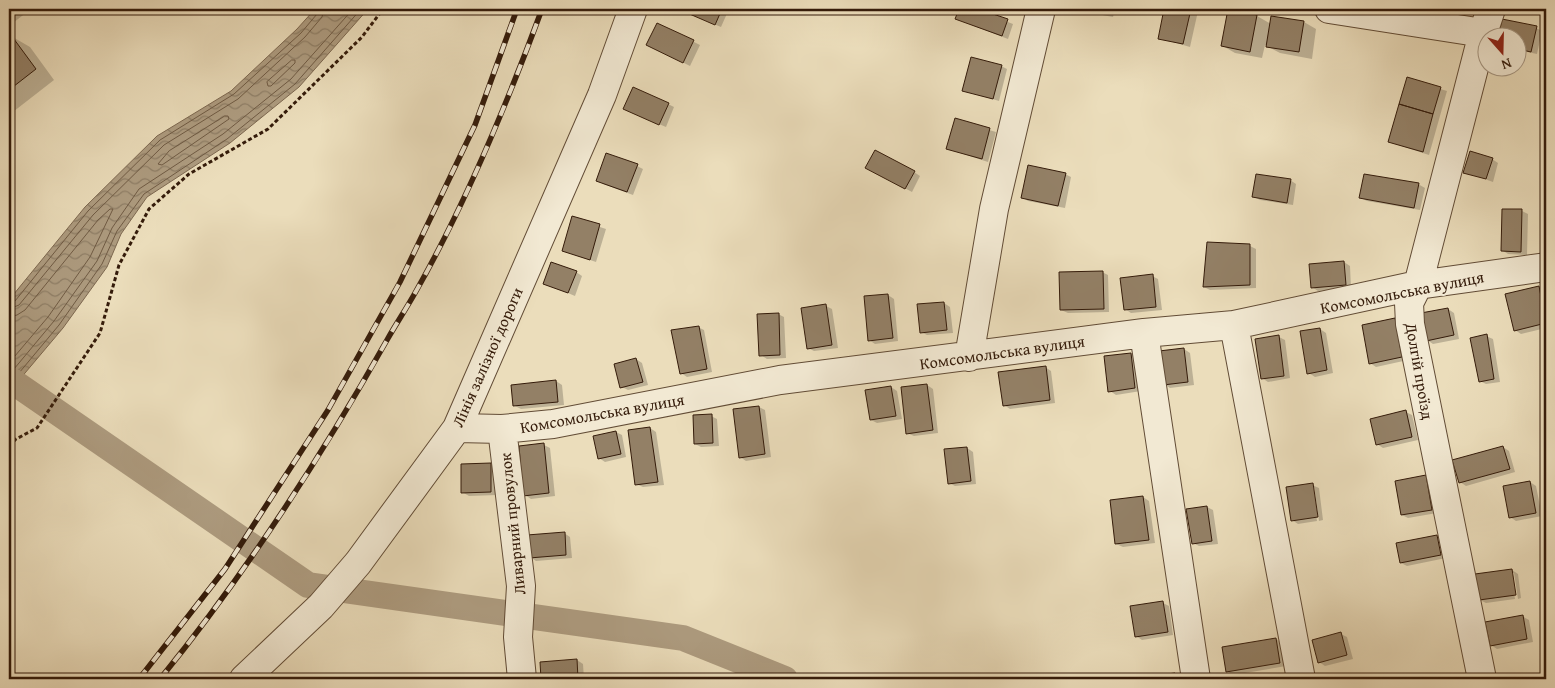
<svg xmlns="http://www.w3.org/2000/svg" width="1555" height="688" font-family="'Gentium Book Plus',serif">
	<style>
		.water { fill: url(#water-waves); stroke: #7d6850 }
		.shadow { fill: #0003 }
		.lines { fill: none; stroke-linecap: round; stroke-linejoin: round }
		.shore { stroke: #705b44; stroke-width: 1 }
		.canal { stroke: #ad9b7f; stroke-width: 26 }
		.building { fill: #938066; stroke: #341b0a }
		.minor-casing { stroke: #624c36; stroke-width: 30 }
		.path { stroke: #341b0a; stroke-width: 3; stroke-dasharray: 4 2.5; stroke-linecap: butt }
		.minor { stroke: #f2e9d3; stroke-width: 28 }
		.rail-casing { stroke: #341b0a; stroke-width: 5.5 }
		.rail { stroke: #f2e9d3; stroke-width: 4; stroke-dasharray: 11; stroke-linecap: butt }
		.labels { text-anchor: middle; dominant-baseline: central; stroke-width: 4; stroke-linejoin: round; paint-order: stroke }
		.street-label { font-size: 16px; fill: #341b0a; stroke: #f2e9d3 }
	</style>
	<defs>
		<pattern id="water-waves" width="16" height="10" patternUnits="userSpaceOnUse" patternTransform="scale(1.25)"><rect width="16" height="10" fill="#ad9b7f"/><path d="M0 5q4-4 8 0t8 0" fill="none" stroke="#8e7e66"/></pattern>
	</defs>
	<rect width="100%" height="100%" fill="#ebddbb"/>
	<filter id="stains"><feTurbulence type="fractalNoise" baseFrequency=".004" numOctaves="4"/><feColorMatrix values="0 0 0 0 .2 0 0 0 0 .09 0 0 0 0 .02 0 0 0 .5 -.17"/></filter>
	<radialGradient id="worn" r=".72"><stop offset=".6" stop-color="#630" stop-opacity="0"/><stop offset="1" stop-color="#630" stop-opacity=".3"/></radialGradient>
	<path class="water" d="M315 9H368L299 87 230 143 147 197 121 234 107 267 63 328 9 392V300L85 207 157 136 231 91 297 29Z"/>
	<path class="shadow" d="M9 9H31L9 26Z
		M678 9H729L721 27Z
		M960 9H974L1013 24 1008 39 956 19Z
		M1070 9H1115L1113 17Z
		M1166 9 1198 11 1190 47 1159 38Z
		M1257 16 1271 24 1304 22 1316 29 1312 59 1280 53 1265 45 1262 58 1235 53 1223 46Z
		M658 24 700 45 690 66 654 48Z
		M1536 28 1542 31 1537 54 1518 50V38Z
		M11 36 30 47 54 80 9 115V38Z
		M1001 66 1007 69 999 101 963 90Z
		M1408 79 1447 91 1429 155 1389 142Z
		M668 104 674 107 666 127 630 112Z
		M956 120 996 132 988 162 948 149Z
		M1492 159 1498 163 1493 182 1465 172Z
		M637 166 643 169 633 195 603 184Z
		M873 171 914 172 920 176 912 192Z
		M1065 174 1071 177 1065 208 1028 201 1022 197Z
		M1290 180 1296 184 1293 205 1260 200 1254 197Z
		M1418 184 1425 188 1420 210 1367 201 1361 198Z
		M1522 211 1528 214 1527 255 1508 254 1502 250Z
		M573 218 606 229 596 262 563 251Z
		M1250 246 1256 249V288L1210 290 1204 287Z
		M1344 262 1350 266 1351 288 1318 291 1312 287Z
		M576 272 582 276 575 296 544 283Z
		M1102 272 1108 275 1109 312 1068 313 1061 310Z
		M1152 276 1158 279 1162 310 1131 313 1125 309Z
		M1539 287 1545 291 1546 295V328L1521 334 1515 330Z
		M888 295 894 299 898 341 875 344 869 340Z
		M944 303 950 307 953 333 927 335 921 332Z
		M826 306 832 309 838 348 814 351 808 348Z
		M1448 309 1454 313 1459 339 1433 344 1427 340Z
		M778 314 784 317 786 358 767 359 761 355Z
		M1395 320 1401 323 1408 360 1376 367 1370 363Z
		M698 327 704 330 712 372 687 377 681 373Z
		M1320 329 1326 333 1333 373 1315 377 1309 373Z
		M1486 336 1493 339 1500 382 1486 384 1480 381Z
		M1279 337 1285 340 1290 378 1268 382 1262 378Z
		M1184 349 1190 353 1194 385 1170 388 1164 384Z
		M1131 354 1137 358 1141 391 1116 395 1110 391Z
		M636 359 642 363 648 385 628 390 622 387Z
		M1045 367 1051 371 1055 403 1010 409 1004 405Z
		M556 381 562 385 564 405 521 409 515 406Z
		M927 385 933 389 938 433 914 436 907 433 902 388Z
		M891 387 897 391 902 419 877 423 871 420Z
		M759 407 765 410 771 457 746 461 740 457Z
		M1406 412 1412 415 1418 440 1383 448 1377 444Z
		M711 416 717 419 719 446 701 447 695 444Z
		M650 428 656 432 664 485 643 487 636 484Z
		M616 432 622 435 626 457 605 462 599 458Z
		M544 445 550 448 555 496 531 499 525 495Z
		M1503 447 1509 451 1515 472 1466 486 1460 482Z
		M967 448 973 452 976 484 955 486 949 483Z
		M491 464 497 468V495L469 496 462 492Z
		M1426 477 1432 480 1437 513 1408 518 1402 515Z
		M1530 482 1536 486 1542 516 1516 521 1510 517Z
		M1312 485 1319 488 1323 520 1319 521 1314 487H1312L1317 521 1298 524 1292 520Z
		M1143 497 1149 501 1155 543 1123 547 1116 544Z
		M1207 507 1213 510 1218 544 1199 546 1193 543Z
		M564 533 570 537 572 558 536 561 530 557Z
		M1437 536 1443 540 1446 558 1407 566 1401 563Z
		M1512 570 1518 574 1521 598 1518 599 1514 573H1511L1515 599 1486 603 1480 600Z
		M1163 603 1169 606 1173 635 1142 640 1136 636Z
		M1522 616 1529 620 1533 642 1497 649 1491 645Z
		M1341 634 1347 637 1353 659 1325 666 1319 662Z
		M1276 639 1282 643 1286 666 1233 675 1227 671Z
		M577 660 583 664 584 679H543L541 663Z
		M1174 675 1183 679H1137Z"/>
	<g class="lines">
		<path class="shore" d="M292 60H295V63L271 86H268L267 82Z
			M225 116H228L229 119 162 165 158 164 169 151Z
			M9 303 15 301 88 211 160 140 234 94 301 33 317 14 318 9
			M9 309 19 305 93 215 164 145 238 99 305 37 322 17 324 9
			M9 317 17 315 25 310 98 220 110 209H113L90 257 48 317 9 363
			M9 375 54 321 97 261 112 228 139 189 223 134 291 79 353 9
			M9 385 59 325 102 264 117 231 144 194 227 139 295 84 361 9"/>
		<path class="canal" d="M9 379 308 585 683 638 785 679"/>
	</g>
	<path class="building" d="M678 9H722L715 25Z
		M959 9H978L1008 19 1002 36 955 19Z
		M1077 9H1108L1107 14Z
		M1164 9H1191L1183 44 1158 39Z
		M1228 9 1257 15 1250 52 1221 46Z
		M1271 16 1304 21 1299 52 1266 47Z
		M1502 19 1537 26 1531 52 1518 49V38H1498Z
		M657 23 694 40 683 63 646 45Z
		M11 35 36 69 9 90V37Z
		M971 57 1002 65 993 99 962 91Z
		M1407 77 1441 87 1433 114 1399 104Z
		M633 87 669 103 659 125 623 109Z
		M1399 104 1433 114 1423 152 1388 142Z
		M955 118 990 128 982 159 946 149Z
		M875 150 915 171 905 189 865 168Z
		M1470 151 1493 158 1486 179 1463 173Z
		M606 153 638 164 627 192 596 181Z
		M1028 165 1066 173 1058 206 1021 198Z
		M1256 174 1291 179 1287 203 1252 197Z
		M1364 174 1419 183 1414 208 1359 198Z
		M1502 209H1522L1521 252 1501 251Z
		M572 216 600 224 590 260 562 251Z
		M1207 242 1250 244V285L1203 287Z
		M1344 261 1346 285 1311 288 1309 264Z
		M551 262 577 271 568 293 543 284Z
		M1103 271 1104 309 1060 310 1059 272Z
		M1153 274 1156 307 1124 310 1120 278Z
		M1539 286 1546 323 1514 331 1505 294Z
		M888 294 893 338 868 341 864 296Z
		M944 302 947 330 920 333 917 304Z
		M826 304 832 345 807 349 801 308Z
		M1448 308 1454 335 1426 341 1421 313Z
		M779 313 780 355 759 356 757 314Z
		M1395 318 1402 357 1369 364 1362 325Z
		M699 326 707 369 680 374 671 330Z
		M1320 328 1327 370 1307 374 1300 331Z
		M1487 334 1494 379 1479 382 1470 338Z
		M1279 335 1284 376 1261 379 1255 339Z
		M1184 348 1188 382 1163 385 1159 351Z
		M1131 353 1135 388 1108 392 1104 356Z
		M636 358 643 382 620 388 614 364Z
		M1046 366 1050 400 1003 406 998 372Z
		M556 380 558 402 513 406 511 385Z
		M927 384 933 430 906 434 901 387Z
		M891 386 896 416 870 420 865 390Z
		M759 406 765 454 739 458 733 409Z
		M1406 410 1412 437 1376 445 1370 419Z
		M712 414 713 443 694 444 693 415Z
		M650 427 658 482 635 485 628 430Z
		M616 431 621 454 598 459 593 436Z
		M544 443 549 493 523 496 519 446Z
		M1503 446 1510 469 1459 483 1452 460Z
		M967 447 971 481 948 484 944 449Z
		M491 463V492L461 493V464Z
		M1426 475 1432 510 1401 515 1395 481Z
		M1530 481 1536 513 1509 518 1503 486Z
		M1313 483 1318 517 1291 521 1286 487Z
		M1143 496 1149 540 1115 544 1110 500Z
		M1207 506 1212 541 1192 544 1186 509Z
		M565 532 566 555 529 558 527 535Z
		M1437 535 1441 555 1400 563 1396 543Z
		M1512 569 1516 595 1479 600 1475 574Z
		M1163 601 1168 632 1135 637 1130 606Z
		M1523 615 1527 639 1490 646 1485 622Z
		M1341 632 1347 655 1318 663 1312 640Z
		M1276 638 1280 663 1226 672 1222 647Z
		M577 659 578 679H541L540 662Z
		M1175 673V679H1127Z"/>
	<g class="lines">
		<defs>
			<path id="minor" d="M1329 9 1483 33
				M1234 325 1301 679
				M1144 333 1196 679
				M969 357 994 209 1041 9
				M457 428 502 429 553 424 780 380 1144 333 1234 325 1418 285 1546 267
				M502 429 521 586 518 637 522 679
				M244 679 321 606 358 563 457 428 602 95 633 9
				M1482 679 1410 324 1409 303 1418 285 1483 33 1491 9"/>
		</defs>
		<use href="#minor" class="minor-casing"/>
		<path class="path" d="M9 446 16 439 37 428 100 333 119 265 149 209 189 174 268 129 362 37 383 9"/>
		<use href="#minor" class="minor"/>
		<defs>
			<path id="rail" d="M139 679 225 569 328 410 400 282 475 125 517 9
				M160 679C246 573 320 459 387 340 396 324 406 309 415 293 465 205 507 104 542 9"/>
		</defs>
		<use href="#rail" class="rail-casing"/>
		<use href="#rail" class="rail"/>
	</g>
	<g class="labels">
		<g class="street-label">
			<text transform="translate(1402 292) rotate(-11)">Комсомольська вулиця</text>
			<text transform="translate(1002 352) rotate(-8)">Комсомольська вулиця</text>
			<text transform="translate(487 357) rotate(-66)">Лінія залізної дороги</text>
			<text transform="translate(1420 371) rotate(80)">Долгій проїзд</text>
			<text transform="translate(602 413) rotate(-10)">Комсомольська вулиця</text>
			<text transform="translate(512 524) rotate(-96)">Ливарний провулок</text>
		</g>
	</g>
	<rect width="1555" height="688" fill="none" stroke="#ebddbb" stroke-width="30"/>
	<rect x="10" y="10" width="1535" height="668" fill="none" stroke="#341b0a" stroke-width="2.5"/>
	<rect x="15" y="15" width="1525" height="658" fill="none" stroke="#341b0a"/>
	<g transform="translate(1502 52) rotate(160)"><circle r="24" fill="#f2e9d3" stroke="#a69783"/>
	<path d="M0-4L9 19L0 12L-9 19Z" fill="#8f2418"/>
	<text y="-8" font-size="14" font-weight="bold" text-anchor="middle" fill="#341b0a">N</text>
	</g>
	<rect width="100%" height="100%" filter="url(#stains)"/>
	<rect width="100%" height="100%" fill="url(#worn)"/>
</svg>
